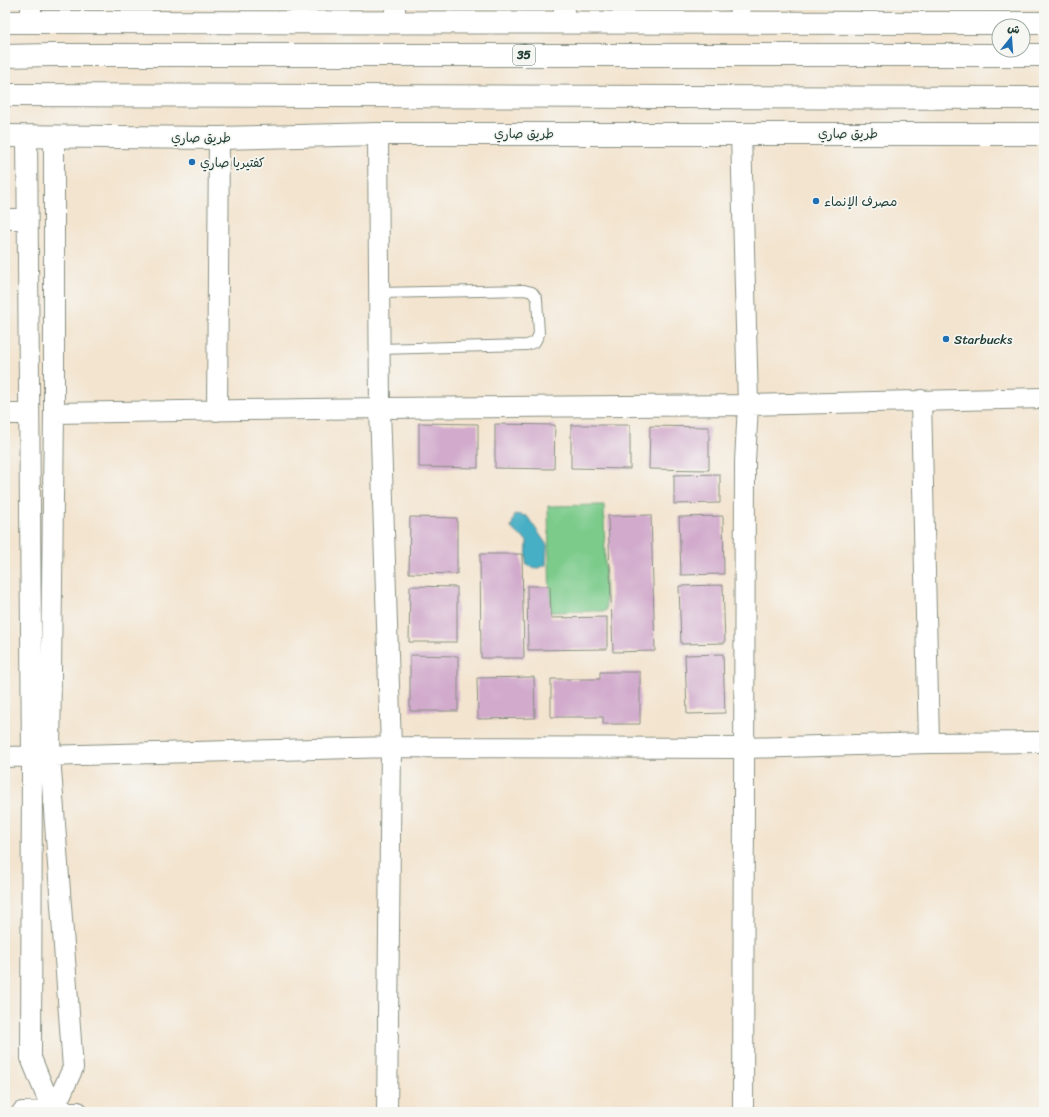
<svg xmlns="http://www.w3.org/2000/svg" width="1049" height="1117" font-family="Sriracha,'Playpen Sans Arabic',sans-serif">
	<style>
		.green { fill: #7bcb8b; stroke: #4d8460 }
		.water { fill: #46afc5; stroke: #32767c }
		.building { fill: #d1aacc }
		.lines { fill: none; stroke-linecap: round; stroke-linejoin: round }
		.service-casing { stroke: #899082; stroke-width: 12 }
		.minor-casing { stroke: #899082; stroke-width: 22 }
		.secondary-casing { stroke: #899082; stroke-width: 24 }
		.primary-casing { stroke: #899082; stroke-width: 24 }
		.service { stroke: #fff; stroke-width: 10 }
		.minor { stroke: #fff; stroke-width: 20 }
		.secondary { stroke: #fff; stroke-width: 22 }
		.primary { stroke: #fff; stroke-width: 22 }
		.poi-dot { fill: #1f6fb2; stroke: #f6f6f2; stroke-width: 1.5 }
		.labels { text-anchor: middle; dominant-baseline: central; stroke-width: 3.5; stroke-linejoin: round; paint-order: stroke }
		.shield { fill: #f6f6f2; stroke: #60746d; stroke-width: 1 }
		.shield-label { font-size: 12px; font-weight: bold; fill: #1f3d34 }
		.street-label { font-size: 13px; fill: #1f3d34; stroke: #f6f6f2 }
		.poi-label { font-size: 13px; fill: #1f3d34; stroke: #f6f6f2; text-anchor: start }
	</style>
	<rect width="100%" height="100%" fill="#f6f6f2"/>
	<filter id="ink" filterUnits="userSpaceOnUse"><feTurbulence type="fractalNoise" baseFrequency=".025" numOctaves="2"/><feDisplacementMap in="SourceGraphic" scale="8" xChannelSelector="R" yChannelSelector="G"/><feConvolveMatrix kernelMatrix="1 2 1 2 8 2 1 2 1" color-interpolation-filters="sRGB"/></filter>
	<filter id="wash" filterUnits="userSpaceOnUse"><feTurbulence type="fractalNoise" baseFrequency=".012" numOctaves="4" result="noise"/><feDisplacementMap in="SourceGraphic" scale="16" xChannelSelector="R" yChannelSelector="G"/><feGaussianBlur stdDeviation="0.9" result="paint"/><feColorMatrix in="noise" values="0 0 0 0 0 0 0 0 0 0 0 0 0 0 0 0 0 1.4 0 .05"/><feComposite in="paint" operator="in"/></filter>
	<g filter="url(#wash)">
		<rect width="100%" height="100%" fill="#f3e4cf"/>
		<path class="green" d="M604 505 606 611 550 612 548 506Z"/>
		<path class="water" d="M515 514 527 516 547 545 546 565 535 569 526 564 527 541 511 528Z"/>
		<g id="blocks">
			<path class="building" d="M419 423 478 424V468L419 467Z
				M495 424 555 425 554 469 495 468Z
				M571 425H630V469L571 468Z
				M650 426 709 427V470L649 469Z
				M720 474V503L674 504V475Z
				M651 515 655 651 613 652 608 516Z
				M723 516 724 574 681 575 679 517Z
				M410 517 457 518V574L409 573Z
				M480 554H522L524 658H481Z
				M723 585 725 643 681 644 679 586Z
				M410 586 457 587V642H409Z
				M527 586H550L551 618 607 617V649L528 650Z
				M723 654 725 713 687 714 685 655Z
				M410 655 458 656V711H410Z
				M600 672H640V724H603V717H551V679H600Z
				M534 677 535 718 478 719 477 678Z"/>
		</g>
	</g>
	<g filter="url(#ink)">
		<use href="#blocks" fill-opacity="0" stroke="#899082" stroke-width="1"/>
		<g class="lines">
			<defs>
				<path id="service" d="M379 293 524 290 532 292 537 299 539 334 535 342 527 345 380 349"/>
				<path id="minor" d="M740 5V23
					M31 22V5
					M395 22V5
					M564 22V5
					M741 133 748 405 1044 398
					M27 136 32 757 31 1058 53 1112
					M5 219H27
					M921 400 929 743 1044 742
					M217 411 219 138
					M54 413 380 408 378 134
					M5 414H29
					M5 757 391 747 387 1112
					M53 1111 73 1068 50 756 54 413V137
					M22 1112 53 1111 78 1112
					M743 1112 745 461 748 405 380 408 391 747 745 748 929 743"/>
				<path id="secondary" d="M5 22 1044 23
					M5 136 219 138 378 134H1044"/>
				<path id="primary" d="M5 56 51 55H1044
					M5 95 1044 98"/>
			</defs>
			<use href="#service" class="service-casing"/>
			<use href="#minor" class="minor-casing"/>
			<use href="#secondary" class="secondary-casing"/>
			<use href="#primary" class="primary-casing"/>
			<use href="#service" class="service"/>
			<use href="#minor" class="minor"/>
			<use href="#secondary" class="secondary"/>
			<use href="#primary" class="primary"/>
		</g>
	</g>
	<g class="poi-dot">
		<circle cx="192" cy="162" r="4"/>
		<circle cx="816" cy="201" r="4"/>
		<circle cx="946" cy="339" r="4"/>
	</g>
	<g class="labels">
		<rect class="shield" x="513" y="45" width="22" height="20" rx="3"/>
		<g class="shield-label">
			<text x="524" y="55">35</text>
		</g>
		<g class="street-label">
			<text x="524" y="133">طريق صاري</text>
			<text x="848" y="133">طريق صاري</text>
			<text x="201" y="137">طريق صاري</text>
		</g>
		<g class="poi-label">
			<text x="200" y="162">كفتيريا صاري</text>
			<text x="824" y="201">مصرف الإنماء</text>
			<text x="954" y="339">Starbucks</text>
		</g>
	</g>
	<rect width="1049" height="1117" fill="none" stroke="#f6f6f2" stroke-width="20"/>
	<g transform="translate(1011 38) rotate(17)"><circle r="19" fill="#f6f6f2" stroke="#a0aca6"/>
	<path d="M0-3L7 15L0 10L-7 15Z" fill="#1f6fb2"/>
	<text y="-6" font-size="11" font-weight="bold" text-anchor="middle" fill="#1f3d34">ش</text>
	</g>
</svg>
